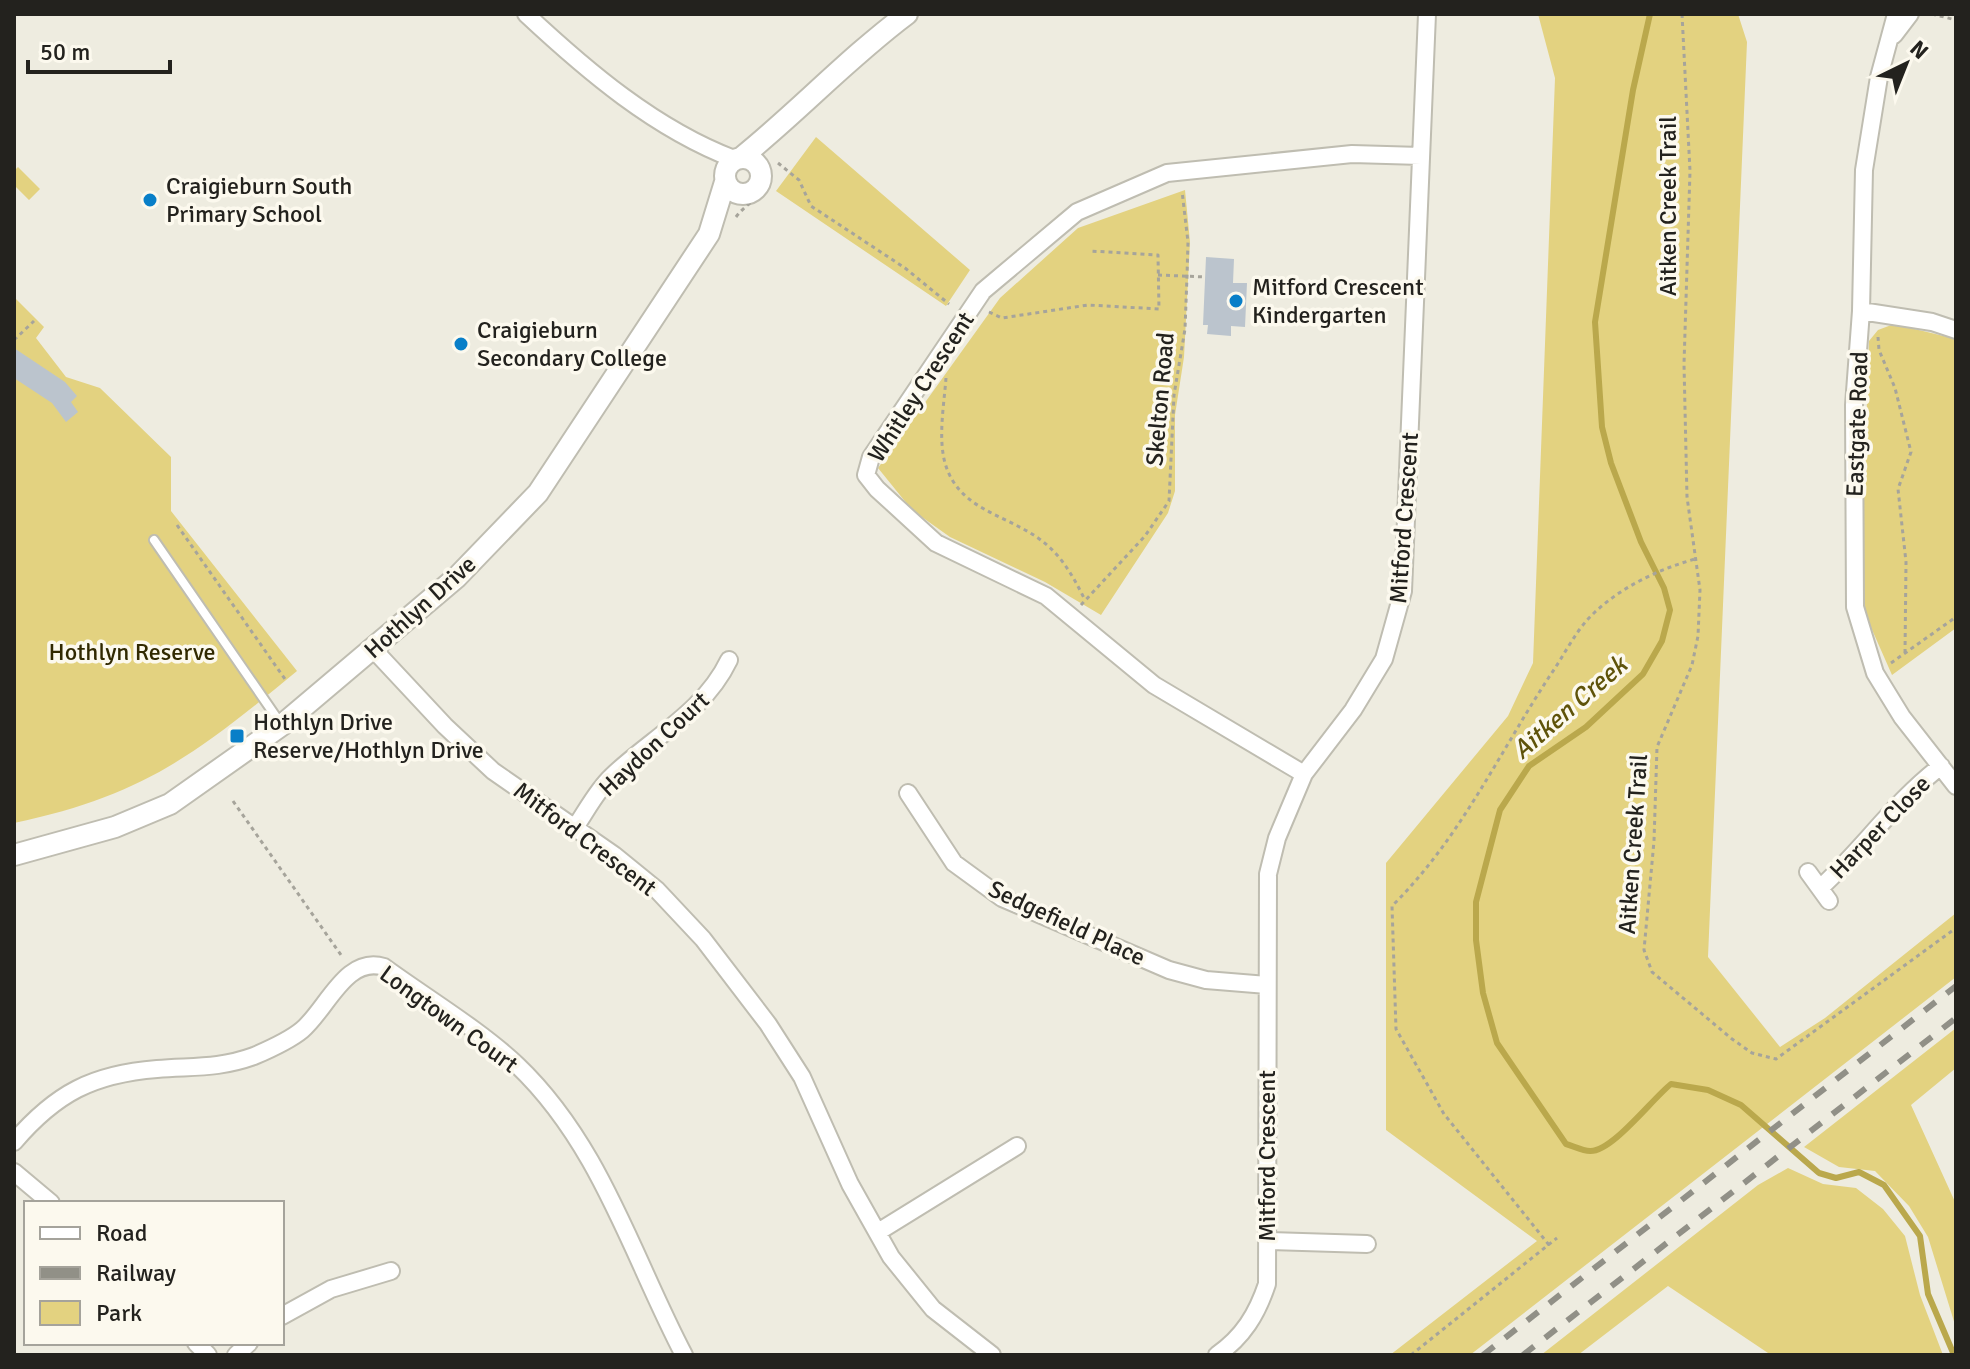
<svg xmlns="http://www.w3.org/2000/svg" width="1970" height="1369" font-family="Signika,sans-serif">
	<style>
		.green { fill: #e3d280 }
		.lines { fill: none; stroke-linecap: round; stroke-linejoin: round }
		.stream { stroke: #baa84c; stroke-width: 6 }
		.building { fill: #bbc4cd }
		.service-casing { stroke: #bfbdb1; stroke-width: 12 }
		.minor-casing { stroke: #bfbdb1; stroke-width: 20 }
		.tertiary-casing { stroke: #bfbdb1; stroke-width: 24 }
		.path { stroke: #a6a49b; stroke-width: 3; stroke-dasharray: 4 4; stroke-linecap: butt }
		.service { stroke: #fff; stroke-width: 8 }
		.minor { stroke: #fff; stroke-width: 16 }
		.tertiary { stroke: #fff; stroke-width: 20 }
		.rail { stroke: #919087; stroke-width: 6; stroke-dasharray: 14 14; stroke-linecap: butt }
		.poi-dot { fill: #097fc8; stroke: #fcf9ee; stroke-width: 3 }
		.labels { text-anchor: middle; dominant-baseline: central; stroke-width: 7; stroke-linejoin: round; paint-order: stroke }
		.poi-label { font-size: 24px; fill: #23221e; stroke: #fcf9ee; text-anchor: start }
		.street-label { font-size: 24px; fill: #23221e; stroke: #fcf9ee }
		.park-label { font-size: 24px; fill: #312901; stroke: #fcf9ee }
		.water-label { font-size: 26px; font-style: italic; fill: #5f530a; stroke: #fcf9ee }
	</style>
	<rect width="100%" height="100%" fill="#eeece0"/>
	<path class="green" d="M1538 14H1738L1747 42 1708 957 1780 1047 1825 1018 1956 913V977L1470 1355H1390L1537 1241 1386 1130V863L1508 716 1533 663 1555 78Z
		M816 137 970 270 946 306 776 191Z
		M18 167 40 189 29 200 14 185V171Z
		M1185 190 1190 242 1184 357 1175 415V491L1168 513 1101 615 1045 582 950 537 912 510 878 468 1000 298 1078 228Z
		M14 297 44 327 36 338 66 377 100 388 171 457V511L297 671C198 753 143 796 14 823Z
		M1894 324 1956 339V628L1892 675 1866 616 1861 579 1869 341 1878 330Z
		M1956 1028V1068L1911 1105 1956 1204V1328L1928 1237 1909 1206 1875 1171 1839 1167 1804 1147Z
		M1788 1168 1823 1184 1856 1188 1883 1209 1905 1236 1920 1295 1943 1355H1771L1668 1286 1578 1355H1541L1758 1185Z"/>
	<g class="lines">
		<path class="stream" d="M1650 14 1633 90 1595 322 1602 427 1611 463 1641 542 1664 588 1670 610 1662 641 1643 674 1586 727 1529 766 1500 810 1476 902V940L1483 993 1497 1043 1566 1144C1573 1146 1583 1151 1590 1151 1612 1152 1652 1099 1671 1084L1708 1090 1741 1105 1819 1173 1836 1178 1859 1172 1884 1185 1920 1236 1928 1294 1954 1355"/>
	</g>
	<path class="building" d="M1206 257 1234 259 1233 283H1247L1245 327 1231 326V336L1207 334 1208 325H1203Z
		M14 348 65 382 77 396 71 402 78 412 66 422 52 403 14 378Z"/>
	<g class="lines">
		<defs>
			<path id="service" d="M154 540 281 724"/>
			<path id="minor" d="M526 14C587 71 655 129 734 159
				M1896 14 1879 77 1864 170 1861 311 1854 405 1855 607 1875 673 1902 717 1956 786
				M1894 35 1910 14
				M1861 311 1932 322 1956 330
				M374 650 445 726 493 771 614 855 657 890 703 939 768 1024 802 1077 850 1184 891 1257 933 1309 992 1355
				M1304 774 1154 685 1046 596 936 543 877 489 866 475 871 457 983 291 1077 212 1167 173 1352 154 1421 156
				M908 793 954 863 1002 898 1169 970 1206 980 1267 985
				M576 826C587 810 597 790 612 776 653 737 704 712 729 660
				M1808 872 1829 901
				M1820 888C1864 848 1893 803 1941 766
				M14 1142C56 1093 93 1074 157 1069 193 1066 218 1069 254 1056 268 1050 290 1040 302 1030 327 1009 346 955 384 967 425 997 480 1030 517 1065 601 1145 632 1256 684 1355
				M14 1172 51 1203
				M878 1232 1017 1146
				M1267 1241 1367 1244
				M282 1316 331 1289 391 1271
				M196 1343 208 1355
				M236 1355 249 1343
				M1217 1355C1243 1337 1257 1314 1267 1284L1268 874 1277 838 1304 774 1353 710 1384 659 1403 591 1427 14"/>
			<path id="tertiary" d="M742 157C799 111 848 58 907 14
				M725 176a18 18 0 1 1 36 0a18 18 0 1 1-36 0Z
				M14 855 115 827 170 804 282 725 457 577 538 493 709 234 725 182"/>
		</defs>
		<use href="#service" class="service-casing"/>
		<use href="#minor" class="minor-casing"/>
		<use href="#tertiary" class="tertiary-casing"/>
		<path class="path" d="M1682 14 1690 171 1684 364 1687 497 1700 590 1698 636 1692 665 1657 747 1654 841 1644 950 1652 972 1732 1039 1752 1053 1776 1059 1956 928
			M1932 14 1956 20
			M778 163 799 180 811 206 905 268 949 304
			M736 217C751 197 775 193 766 164
			M1158 275 1205 277
			M989 312 1002 318 1088 305 1159 309 1158 255 1090 251
			M1878 337 1879 350 1895 388 1911 452 1898 489 1906 562 1905 654
			M14 340 34 321
			M946 378C944 405 938 437 945 463 958 509 1004 514 1038 538 1061 554 1073 576 1085 600
			M177 525 287 682
			M1081 605 1145 536 1169 501 1174 395 1185 329 1187 276 1188 242 1182 191
			M1891 663 1956 617
			M233 801 341 955
			M1549 1245 1444 1114 1396 1029 1392 906C1460 839 1499 753 1551 674 1563 657 1574 634 1589 618 1617 589 1656 570 1695 559
			M1411 1355 1557 1238"/>
		<use href="#service" class="service"/>
		<use href="#minor" class="minor"/>
		<use href="#tertiary" class="tertiary"/>
		<path class="rail" d="M1483 1355 1956 986
			M1523 1355 1956 1018"/>
	</g>
	<g class="poi-dot">
		<circle cx="150" cy="200" r="8"/>
		<circle cx="1236" cy="301" r="8"/>
		<circle cx="461" cy="344" r="8"/>
		<rect x="229" y="728" width="16" height="16" rx="4"/>
	</g>
	<g class="labels">
		<g class="poi-label">
			<text x="166" y="186">Craigieburn South<tspan x="166" dy="28">Primary School</tspan></text>
			<text x="1252" y="287">Mitford Crescent<tspan x="1252" dy="28">Kindergarten</tspan></text>
			<text x="477" y="330">Craigieburn<tspan x="477" dy="28">Secondary College</tspan></text>
			<text x="253" y="722">Hothlyn Drive<tspan x="253" dy="28">Reserve/Hothlyn Drive</tspan></text>
		</g>
		<g class="street-label">
			<text transform="translate(1668 206) rotate(-90)">Aitken Creek Trail</text>
			<text transform="translate(921 387) rotate(-57)">Whitley Crescent</text>
			<text transform="translate(1160 399) rotate(-85)">Skelton Road</text>
			<text transform="translate(1857 424) rotate(-88)">Eastgate Road</text>
			<text transform="translate(1404 518) rotate(-86)">Mitford Crescent</text>
			<text transform="translate(420 607) rotate(-42)">Hothlyn Drive</text>
			<text transform="translate(654 744) rotate(-43)">Haydon Court</text>
			<text transform="translate(1880 827) rotate(-46)">Harper Close</text>
			<text transform="translate(585 839) rotate(37)">Mitford Crescent</text>
			<text transform="translate(1633 844) rotate(-86)">Aitken Creek Trail</text>
			<text transform="translate(1067 923) rotate(25)">Sedgefield Place</text>
			<text transform="translate(449 1019) rotate(36)">Longtown Court</text>
			<text transform="translate(1267 1156) rotate(-90)">Mitford Crescent</text>
		</g>
		<g class="park-label">
			<text x="132" y="652">Hothlyn Reserve</text>
		</g>
		<g class="water-label">
			<text transform="translate(1570 708) rotate(-41)">Aitken Creek</text>
		</g>
	</g>
	<rect width="1970" height="1369" fill="none" stroke="#23221e" stroke-width="32"/>
	<rect x="24" y="1201" width="260" height="144" fill="#fcf9ee" stroke="#a5a39b" stroke-width="2"/>
	<rect x="40" y="1227" width="40" height="12" fill="#ffffff" stroke="#a5a39b" stroke-width="2"/>
	<text x="96" y="1241" font-size="24" fill="#23221e">Road</text>
	<rect x="40" y="1267" width="40" height="12" fill="#919087" stroke="#a5a39b" stroke-width="2"/>
	<text x="96" y="1281" font-size="24" fill="#23221e">Railway</text>
	<rect x="40" y="1301" width="40" height="24" fill="#e3d280" stroke="#a5a39b" stroke-width="2"/>
	<text x="96" y="1321" font-size="24" fill="#23221e">Park</text>
	<g transform="translate(1906 64) rotate(43)" stroke="#fcf9ee" stroke-width="6" paint-order="stroke">
	<path d="M0-6L14 30L0 20L-14 30Z" fill="#23221e"/>
	<text y="-12" font-size="22" font-weight="bold" text-anchor="middle" fill="#23221e">N</text>
	</g>
	<path d="M28 60v12h142v-12" fill="none" stroke="#23221e" stroke-width="4"/>
	<text x="40" y="60" font-size="24" fill="#23221e" stroke="#fcf9ee" stroke-width="6" paint-order="stroke">50 m</text>
</svg>
